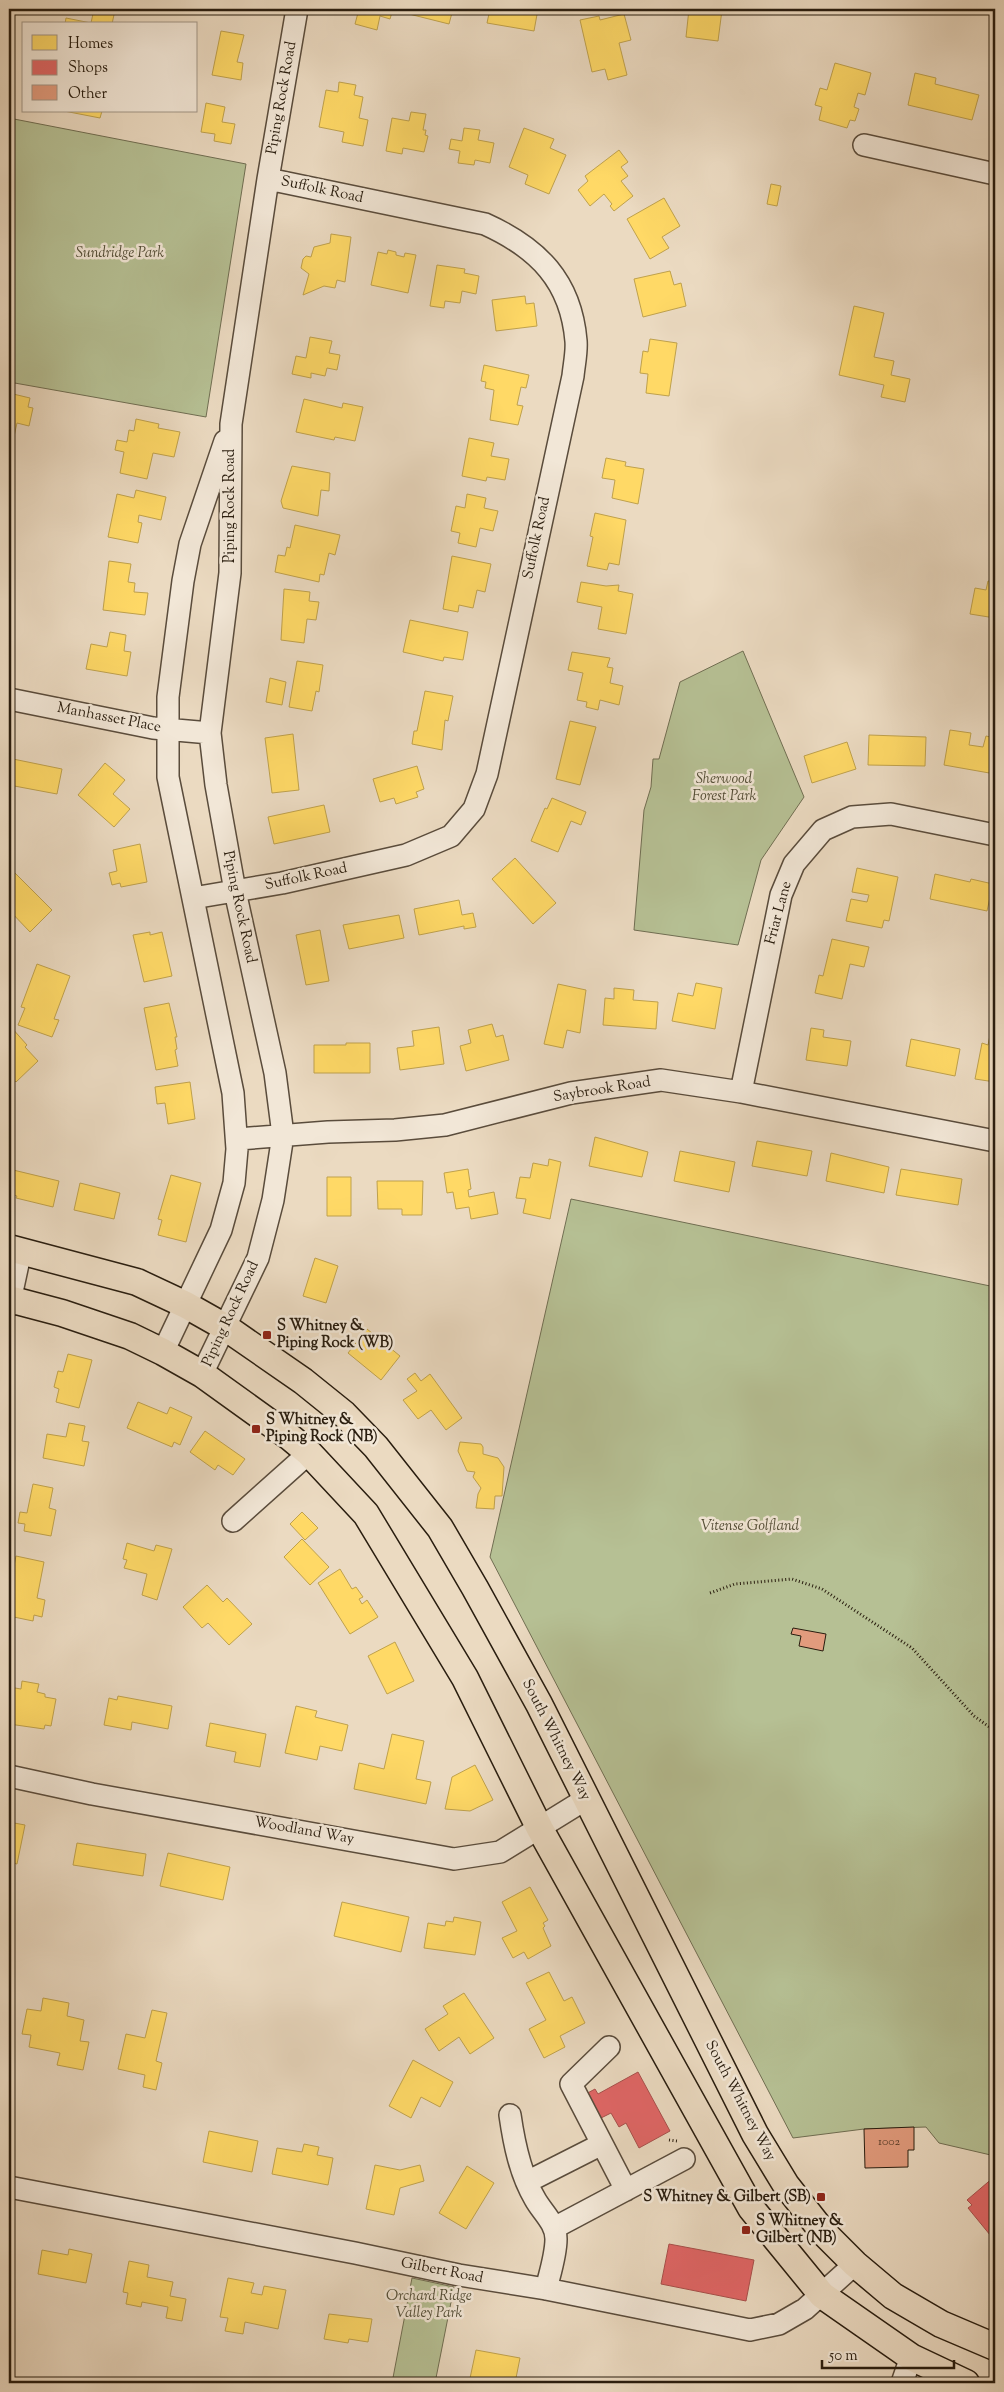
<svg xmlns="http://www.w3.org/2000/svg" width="1004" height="2392" font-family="'Sorts Mill Goudy',serif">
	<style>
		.green { fill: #b6c094; stroke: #706e52 }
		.homes { fill: #ffd966; stroke: #bfa14c }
		.shops { fill: #e06666; stroke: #a9504c }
		.building { fill: #e29b7d; stroke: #291d0f }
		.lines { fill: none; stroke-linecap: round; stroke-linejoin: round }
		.minor-casing { stroke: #5a4c3c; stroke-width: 24 }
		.major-casing { stroke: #291d0f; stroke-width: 29 }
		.path { stroke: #291d0f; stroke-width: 3; stroke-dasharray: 1 2.5; stroke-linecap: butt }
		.minor { stroke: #f2e7d7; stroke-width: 21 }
		.major { stroke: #ebdac1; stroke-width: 26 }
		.poi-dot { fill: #8f2418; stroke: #f2e7d7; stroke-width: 2 }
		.labels { text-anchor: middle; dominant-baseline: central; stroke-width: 5; stroke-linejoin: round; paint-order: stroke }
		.number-label { font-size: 12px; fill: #573c2a }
		.street-label { font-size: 15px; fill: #291d0f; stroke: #f2e7d7 }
		.park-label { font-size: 15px; font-style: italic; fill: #534e37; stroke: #f2e7d7 }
		.poi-label { font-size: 15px; font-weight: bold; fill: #291d0f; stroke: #f2e7d7; text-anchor: start }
	</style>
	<rect width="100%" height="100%" fill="#ebdac1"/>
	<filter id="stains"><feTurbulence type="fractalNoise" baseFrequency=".004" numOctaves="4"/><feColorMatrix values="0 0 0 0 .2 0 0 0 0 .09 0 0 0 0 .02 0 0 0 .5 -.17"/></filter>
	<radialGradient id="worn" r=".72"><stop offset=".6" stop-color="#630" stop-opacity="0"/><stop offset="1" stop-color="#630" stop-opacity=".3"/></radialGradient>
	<path class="green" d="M14 119 246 164 206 417 9 382V146Z
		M743 651 804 797 761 860 738 945 634 930 644 810 651 787 653 759H659L680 682Z
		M571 1199 995 1287V2156L939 2143 926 2127 864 2129 793 2138 490 1557Z
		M412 2278 454 2287 435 2383H392Z"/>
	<path class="homes" d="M94 9 115 10 112 24H65L66 18 91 23Z
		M359 9H393L390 19 380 16 377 30 355 24Z
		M410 9H453L449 24 409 14Z
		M490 9H538L534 31 487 23Z
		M689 9H732V11L722 10 718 41 686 37Z
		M624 14 631 40 619 43 627 75 608 80 605 69 592 72 580 20 599 16 600 20Z
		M221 31 244 35 237 62 243 63 241 80 212 75Z
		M835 63 871 73 865 95 858 93 854 107 859 109 855 121 850 120 847 128 819 120 822 107 815 105 820 88 827 90Z
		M915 73 936 78 935 84 979 95 972 120 908 105Z
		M339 82 356 85 354 95 363 97 359 118 368 120 363 146 342 142 344 132 319 127 326 90 338 92Z
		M206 103 225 107 222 122 235 124 231 144 214 141 215 134 201 132Z
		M64 111H102L100 118Z
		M411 112 426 114 423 130H426L425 135 428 136 424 152 403 148 402 154 386 151 392 118 409 121Z
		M464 128 480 130 478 140 494 143 490 163 475 160 474 165 458 163 460 151 449 149 451 139 462 141Z
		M524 128 554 139 550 148 566 155 549 194 525 184 528 175 509 167Z
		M619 150 628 162 621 167 628 176 621 181 633 196 614 211 610 206 612 204 604 194 590 206 578 190 588 181 585 176Z
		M771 184 781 186 777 206 767 204Z
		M664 198 680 226 662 237 669 248 650 259 627 219Z
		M331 234 351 237 345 282 337 280 335 288 324 286 303 295 309 274 301 268 303 259 306 256 311 257 314 247 330 243Z
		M388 250 396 252V255L404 257 405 253 416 255 408 293 371 285 378 252 387 254Z
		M437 265 465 269 464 273 479 276 476 294 462 291 460 303 445 301 444 308 430 306Z
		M670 271 674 285 681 283 686 306 643 317 634 279Z
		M525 296 526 304 534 303 537 326 496 331 492 300Z
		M854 306 884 313 874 357 894 361 891 375 910 379 905 402 881 397 884 385 839 375Z
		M310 337 332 341 329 353 340 355 337 370 327 368 325 376 311 373V378L292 374 296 356 306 358Z
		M650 339 677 343 669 396 646 393 648 374 640 373 643 351 648 352Z
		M484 365 529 375 526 388 521 387 517 405 523 406 518 425 490 420 494 390 485 388 486 382 481 381Z
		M9 393 30 398 28 407 33 408 29 426 17 423 13 441 9 440Z
		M304 399 342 408 343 403 363 407 355 441 335 437 334 440 296 432Z
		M136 419 159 424 158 428 180 432 174 457 153 453 147 479 120 473 124 452 115 450 117 440 127 442 129 430 134 431Z
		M469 438 494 443 491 456 509 459 505 480 487 477 486 481 462 476Z
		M606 458 626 462 625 466 644 469 638 504 612 498 615 480 602 478Z
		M292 466 330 473 329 491 321 490 318 516 283 508 281 501Z
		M136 490 166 497 161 520 139 515 138 522 142 523 138 543 108 537 117 494 134 498Z
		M467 494 486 498 484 508 498 511 493 531 480 528 476 547 458 543 460 533 451 531 456 506 465 508Z
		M595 513 626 520 619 565 609 563 607 570 587 566 593 537 590 536Z
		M295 525 340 535 335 555 329 553 324 575 320 574 319 582 275 572 278 555 285 556 287 547 290 548Z
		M452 556 491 564 485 592 477 590 473 608 459 605 458 612 443 609Z
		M109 561 131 564 128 582 135 583 134 592 148 593 145 615 103 610Z
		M988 581 995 582V618L970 614 975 588 986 590Z
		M581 582 606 586 619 585 618 591 633 594 626 634 598 629 602 607 577 602Z
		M284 589 310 592 309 601 319 602 316 620 307 619 304 643 281 640Z
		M410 620 468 632 463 660 444 657 443 661 403 652Z
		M110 632 126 635 124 651 131 652 127 676 86 669 91 644 107 647Z
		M572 652 610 658 607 667 613 668 610 683 623 686 619 705 600 700 598 710 586 707 587 702 577 700 583 673 568 670Z
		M297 661 323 665 319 692 316 691 312 711 289 707Z
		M270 678 286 682 282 705 266 702Z
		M425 691 453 696 448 721 445 720 442 750 412 744 414 731H417Z
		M570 721 596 727 580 785 556 779Z
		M950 730 971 733 969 745 983 747 986 736 995 738V774L944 765Z
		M293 734 299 790 272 793 265 738Z
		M869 735 926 737 925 766 868 765Z
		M847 742 856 769 812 783 804 756Z
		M13 759 62 769 57 794 9 785Z
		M105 763 125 780 113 794 130 809 114 827 78 795Z
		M417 766 424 789 416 792 418 797 396 804 394 798 380 802 373 779Z
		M552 798 586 812 581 825 571 821 558 852 531 841 545 808 547 809Z
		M324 805 330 832 274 844 268 817Z
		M140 844 147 882 121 887 120 883 112 885 109 873 117 871 113 850Z
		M515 858 556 903 533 924 492 879Z
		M857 868 898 877 889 921 884 920 882 928 846 921 851 899 867 902 869 895 852 892Z
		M13 871 52 910 30 932 9 910V874Z
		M935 874 970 882 971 879 993 884 987 911 930 899Z
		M459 900 462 915 473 913 476 927 464 929V926L419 935 414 909Z
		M399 915 404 938 349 949 343 925Z
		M320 930 329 981 306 985 296 935Z
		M150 932V935L162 932 172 976 144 982 133 935Z
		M832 939 869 947 864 967 850 964 842 999 815 993 819 975 823 976Z
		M37 964 70 976 54 1019 59 1020 52 1037 18 1025 25 1008 21 1007Z
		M696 983 722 988 715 1029 672 1021 678 993 693 996Z
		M558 984 586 990 580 1033 567 1030 563 1048 544 1044Z
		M614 988 634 990 633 1000 658 1002 656 1029 603 1025 605 998 614 999Z
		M169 1003 177 1037H175L177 1049 175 1050 178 1066 156 1070 144 1008Z
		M993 1021 995 1022V1082L975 1079 982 1043 988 1045Z
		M492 1024 496 1037 503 1035 509 1060 466 1071 460 1046 471 1043 468 1030Z
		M11 1027 27 1045 25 1047 38 1061 16 1082 9 1075V1029Z
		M439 1027 444 1064 400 1070 397 1048 414 1046 412 1031Z
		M811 1028 824 1030 823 1037 851 1041 847 1066 806 1060Z
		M911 1039 960 1049 955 1076 906 1066Z
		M346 1043H370V1073H314V1045H346Z
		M190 1082 195 1119 168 1124 165 1103 157 1104 155 1087Z
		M595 1137 648 1152 642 1177 589 1166Z
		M757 1141 812 1151 807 1176 752 1166Z
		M680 1151 735 1162 729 1192 674 1181Z
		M831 1153 889 1167 884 1193 826 1181Z
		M549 1159 561 1162 550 1219 523 1213 526 1199 516 1198 520 1177 530 1178 533 1163 548 1166Z
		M9 1169 59 1181 53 1207 16 1198 17 1196 9 1194Z
		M468 1169 471 1189 468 1190 469 1197 494 1192 498 1214 471 1219 469 1207 456 1209 453 1192 447 1193 444 1173Z
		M901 1169 962 1179 958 1205 896 1195Z
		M171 1175 201 1183 186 1242 158 1235 162 1220 158 1219Z
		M327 1177H351V1216H327Z
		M377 1181H423L422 1215H402V1209H378Z
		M80 1183 120 1193 114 1219 74 1210Z
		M315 1258 338 1266 326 1303 303 1296Z
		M367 1329 400 1356 381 1380 348 1353Z
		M68 1354 92 1360 79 1408 56 1402 59 1389 54 1387 58 1371 63 1372Z
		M415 1373 421 1381 430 1374 462 1418 446 1430 431 1410 418 1419 403 1400 417 1391 407 1379Z
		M138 1402 167 1414 170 1407 192 1417 180 1445 174 1442 172 1447 127 1428Z
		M69 1423 85 1426 82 1441 89 1442 84 1466 43 1458 47 1434 66 1437Z
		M205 1431 245 1459 233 1475 218 1465 215 1470 190 1452Z
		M460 1442 481 1444 483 1447V1454L498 1458 504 1467 502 1496H495L494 1509 476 1508 478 1494 481 1488 473 1477 475 1472 467 1471 458 1451Z
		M33 1484 53 1488 49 1508 56 1510 51 1536 24 1531 25 1524 18 1523 20 1512 27 1513Z
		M302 1512 318 1528 305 1540 290 1524Z
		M302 1539 329 1567 310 1585 284 1557Z
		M127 1543 154 1551 156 1545 172 1549 157 1600 142 1595 147 1574 124 1568 127 1560 123 1559Z
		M16 1556 44 1562 37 1598 45 1600 42 1617 34 1615 33 1621 9 1616V1590Z
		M340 1569 352 1589 356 1587 363 1597 359 1599 362 1604 367 1600 378 1617 350 1634 318 1583Z
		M207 1585 223 1602 227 1598 252 1624 229 1645 208 1623 202 1628 183 1607Z
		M395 1642 414 1681 387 1694 368 1656Z
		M22 1681 39 1684 37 1692 45 1694V1697L56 1699 51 1726 45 1725 44 1729 9 1724V1687L21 1689Z
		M118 1696 172 1706 168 1729 132 1722 131 1730 104 1725 109 1698 117 1700Z
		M296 1706 317 1711 315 1717 348 1725 342 1751 320 1746 317 1760 285 1753Z
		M210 1723 266 1734 260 1767 234 1762 236 1752 206 1746Z
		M392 1734 424 1741 416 1779 431 1782 426 1804 354 1789 359 1763 384 1769Z
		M475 1765 493 1800 470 1811 445 1809 452 1777Z
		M9 1822 25 1825 17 1864 9 1862Z
		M77 1843 146 1854 143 1876 73 1865Z
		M168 1853 230 1867 223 1900 160 1886Z
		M530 1887 548 1920 543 1923 545 1926 543 1928 551 1946 528 1959 524 1952 513 1958 502 1938 517 1931 502 1902Z
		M342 1902 409 1917 401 1952 334 1936Z
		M454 1917 481 1922 475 1955 424 1948 428 1923 445 1926 446 1921 453 1922Z
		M549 1972 564 2001 572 1997 585 2023 560 2036 565 2047 544 2058 529 2029 546 2020 526 1983Z
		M464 1993 494 2038 470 2054 459 2037 439 2051 425 2029 448 2014 443 2006Z
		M43 1998 69 2003 67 2016 84 2020 80 2041 89 2042 83 2070 57 2065 60 2053 29 2047 31 2035 22 2034 27 2009 41 2011Z
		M152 2010 167 2013 156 2061 162 2063 156 2090 143 2087 145 2075 118 2069 126 2034 145 2038Z
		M413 2060 453 2082 440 2107 421 2097 411 2118 389 2106Z
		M209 2131 258 2141 252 2172 203 2162Z
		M304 2144 319 2147 317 2155 333 2158 328 2185 272 2174 277 2148 302 2152Z
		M375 2165 400 2170 420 2165 424 2181 400 2188 394 2215 366 2209Z
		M467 2166 494 2183 466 2229 439 2213Z
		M69 2249 92 2254 86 2283 38 2274 42 2250 68 2255Z
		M129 2261 149 2265 147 2277 173 2282 170 2296 186 2299 182 2321 166 2318 168 2307 142 2302 141 2307 126 2304 128 2293 123 2292Z
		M228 2278 254 2283 251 2293 262 2295 264 2286 286 2290 278 2329 245 2322 243 2334 225 2331 228 2318 220 2317Z
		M329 2314 372 2319 368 2342 349 2339 348 2343 324 2339Z
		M476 2350 520 2358 515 2383H469Z"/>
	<path class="shops" d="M638 2072 670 2131 639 2148 626 2123 619 2127 611 2113 595 2121 584 2095 595 2089 598 2094Z
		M994 2177H995V2241L968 2208 972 2205 967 2200Z
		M669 2244 754 2260 746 2301 661 2284Z"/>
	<path class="building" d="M793 1628 826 1634 823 1651 799 1646 801 1636 791 1634Z
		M914 2127V2150H908V2167L865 2168 864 2129Z"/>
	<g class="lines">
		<defs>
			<path id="minor" d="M864 145 995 174
				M9 699 153 728 210 733
				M193 898 282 883 406 855 451 836 474 809 487 774 573 376C574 365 577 352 576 341 571 281 538 248 485 224L268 179
				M741 1092 781 895 794 864 823 830 852 817 891 814 995 835
				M238 1139 328 1132 395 1130 445 1125 571 1093 661 1080 741 1092 995 1141
				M9 1306 21 1250
				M163 1352 221 1230 234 1183 237 1149 233 1093 168 777V697L183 581 190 544 225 441
				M202 1374 258 1258 273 1200 283 1135 275 1073 235 891 216 785 210 733 230 573 231 424 268 179 297 9
				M233 1521 309 1453
				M9 1776 92 1794 454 1859 500 1852 586 1799
				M609 2047 571 2084 626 2190
				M510 2115C514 2143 520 2174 535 2199 542 2212 556 2223 556 2239 556 2255 550 2273 546 2289
				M527 2182 602 2144
				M9 2187 355 2253 459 2275 546 2289 750 2330 779 2324 805 2309 855 2264
				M554 2228 684 2159
				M902 2383 911 2357"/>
			<path id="major" d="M9 1248 137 1282 186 1305 225 1327 303 1381 344 1414 376 1447 440 1528 475 1588 539 1704 755 2134 786 2185 823 2232 855 2264 893 2296 941 2324 995 2347
				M9 1299 62 1313 130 1336 163 1352 202 1374 291 1438 309 1453 366 1514 465 1678 540 1829 751 2208 822 2295 911 2357 966 2383"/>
		</defs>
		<use href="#minor" class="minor-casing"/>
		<use href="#major" class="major-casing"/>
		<path class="path" d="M710 1593 735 1584 792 1579 822 1589 912 1648 974 1716 995 1731
			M669 2140 677 2141"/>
		<use href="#minor" class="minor"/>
		<use href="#major" class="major"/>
	</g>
	<g class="poi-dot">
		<rect x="262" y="1330" width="10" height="10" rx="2.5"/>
		<rect x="251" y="1424" width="10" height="10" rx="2.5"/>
		<rect x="816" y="2192" width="10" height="10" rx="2.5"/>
		<rect x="741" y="2225" width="10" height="10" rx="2.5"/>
	</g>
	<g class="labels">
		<g class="number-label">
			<text x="889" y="2142">1002</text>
		</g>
		<g class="street-label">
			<text transform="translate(282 98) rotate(-80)">Piping Rock Road</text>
			<text transform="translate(322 190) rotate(12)">Suffolk Road</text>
			<text transform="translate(230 506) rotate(-90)">Piping Rock Road</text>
			<text transform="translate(537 538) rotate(-78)">Suffolk Road</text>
			<text transform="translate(109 718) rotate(11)">Manhasset Place</text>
			<text transform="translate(306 877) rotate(-12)">Suffolk Road</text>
			<text transform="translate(239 907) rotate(78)">Piping Rock Road</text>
			<text transform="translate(779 913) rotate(-75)">Friar Lane</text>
			<text transform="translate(602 1090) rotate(-9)">Saybrook Road</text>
			<text transform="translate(231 1314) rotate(-65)">Piping Rock Road</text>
			<text transform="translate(556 1740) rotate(63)">South Whitney Way</text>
			<text transform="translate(304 1831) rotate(10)">Woodland Way</text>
			<text transform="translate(740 2101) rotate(62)">South Whitney Way</text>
			<text transform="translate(442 2271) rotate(11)">Gilbert Road</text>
		</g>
		<g class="park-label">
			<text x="120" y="253">Sundridge Park</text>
			<text x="724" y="779">Sherwood<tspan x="724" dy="17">Forest Park</tspan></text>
			<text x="750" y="1526">Vitense Golfland</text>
			<text x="429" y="2296">Orchard Ridge<tspan x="429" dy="17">Valley Park</tspan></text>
		</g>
		<g class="poi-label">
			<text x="277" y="1326">S Whitney &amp;<tspan x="277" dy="17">Piping Rock (WB)</tspan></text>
			<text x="266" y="1420">S Whitney &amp;<tspan x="266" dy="17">Piping Rock (NB)</tspan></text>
			<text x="811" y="2197" text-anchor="end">S Whitney &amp; Gilbert (SB)</text>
			<text x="756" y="2221">S Whitney &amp;<tspan x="756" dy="17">Gilbert (NB)</tspan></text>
		</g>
	</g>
	<rect width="1004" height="2392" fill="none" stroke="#ebdac1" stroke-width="30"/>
	<rect x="10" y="10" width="984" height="2372" fill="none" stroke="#291d0f" stroke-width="2.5"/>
	<rect x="15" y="15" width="974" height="2362" fill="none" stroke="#291d0f"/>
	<rect x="22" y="22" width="175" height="90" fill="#f2e7d7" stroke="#a29687"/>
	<rect x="32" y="35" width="25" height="15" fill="#ffd966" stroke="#a29687"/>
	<text x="68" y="48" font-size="15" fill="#291d0f">Homes</text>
	<rect x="32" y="60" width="25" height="15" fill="#e06666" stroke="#a29687"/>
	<text x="68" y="72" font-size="15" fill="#291d0f">Shops</text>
	<rect x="32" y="85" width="25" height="15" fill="#e29b7d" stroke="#a29687"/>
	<text x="68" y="98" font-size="15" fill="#291d0f">Other</text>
	<path d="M822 2360v8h132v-8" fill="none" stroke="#291d0f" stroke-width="2.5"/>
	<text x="829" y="2360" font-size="15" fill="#291d0f" stroke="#f2e7d7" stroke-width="4" paint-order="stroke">50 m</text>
	<rect width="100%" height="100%" filter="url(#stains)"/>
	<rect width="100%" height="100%" fill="url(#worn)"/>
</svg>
